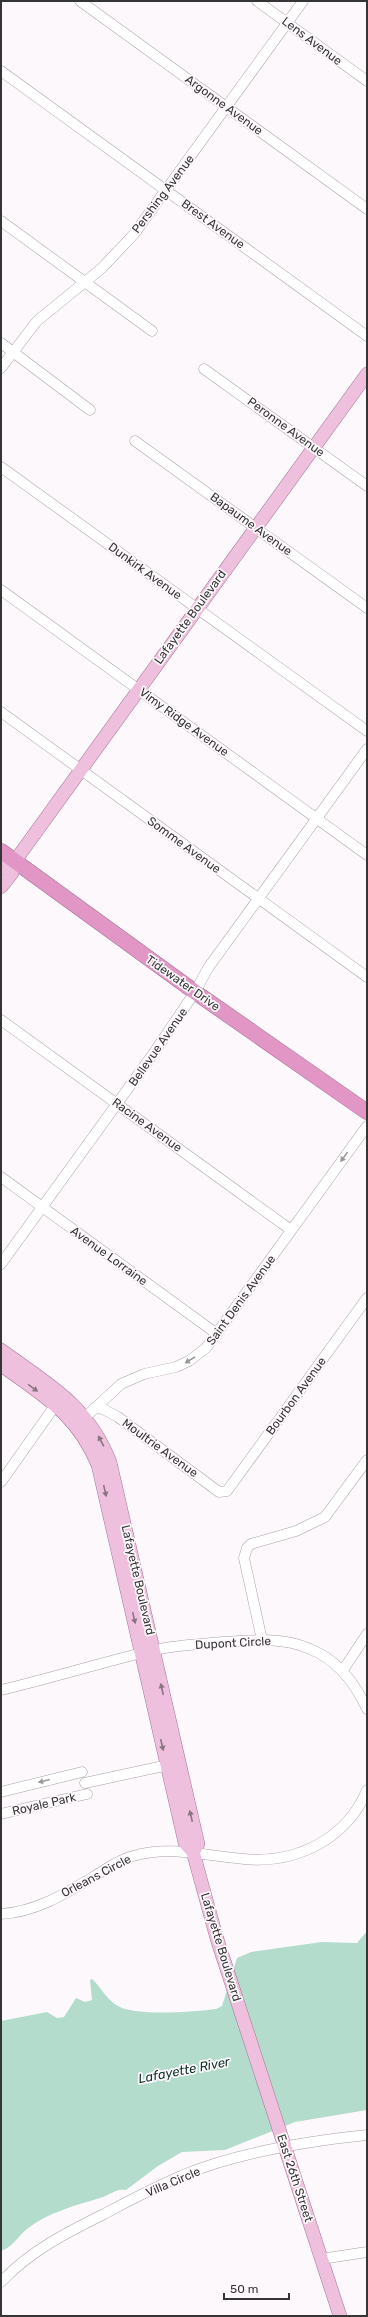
<svg xmlns="http://www.w3.org/2000/svg" width="368" height="2317" font-family="Rubik,sans-serif">
	<style>
		.water { fill: #b3dccd }
		.lines { fill: none; stroke-linecap: round; stroke-linejoin: round }
		.minor-casing { stroke: #a8a3a6; stroke-width: 11 }
		.major-casing { stroke: #a67494; stroke-width: 14 }
		.highway-casing { stroke: #a67494; stroke-width: 16 }
		.minor { stroke: #fff; stroke-width: 10 }
		.major { stroke: #eec0dd; stroke-width: 13 }
		.highway { stroke: #e296c6; stroke-width: 15 }
		.oneway { fill: #9a9a9a }
		.oneway2 { fill: #897481 }
		.labels { text-anchor: middle; dominant-baseline: central; stroke-width: 3.5; stroke-linejoin: round; paint-order: stroke }
		.street-label { font-size: 12px; fill: #363536; stroke: #fdf8fb }
		.water-label { font-size: 13px; font-style: italic; fill: #0d3328; stroke: #fdf8fb }
	</style>
	<rect width="100%" height="100%" fill="#fdf8fb"/>
	<path class="water" d="M367 1931V2110L295 2122 225 2150 182 2152 158 2166 126 2190C116 2188 110 2195 100 2198 74 2206 49 2212 27 2229 17 2237 13 2247 1 2251V2021L47 2012 57 2018 64 2017 76 1998 85 2002 92 2000 90 1980 92 1979C102 1988 107 2001 120 2007 137 2016 196 2012 216 2009L222 2006 237 1958 251 1952 322 1942 357 1943Z"/>
	<g class="lines">
		<defs>
			<path id="minor" d="M80 1 367 209
				M257 1 367 81
				M1 71 367 336
				M1 221 152 331
				M1 343 90 410
				M1 368 37 321 102 268 134 234 303 1
				M204 369 367 486
				M135 441 367 608
				M1 467 367 731
				M1 590 367 855
				M1 712 367 977
				M1 1020 291 1230
				M1 1177 217 1334
				M1 1264 153 1054 195 992 208 968 367 749
				M94 1408 103 1409 118 1417 219 1492 227 1491 367 1298
				M79 1423 121 1384 144 1374 176 1367 189 1361 206 1348 367 1126
				M1 1482 59 1400
				M262 1640 244 1558 247 1548 251 1544 296 1531 325 1517 367 1460
				M343 1670 367 1634
				M1 1690C52 1678 103 1662 154 1650 176 1645 200 1644 223 1642 252 1640 283 1637 310 1649 338 1660 355 1683 367 1709
				M85 1783 173 1764
				M1 1792 82 1772
				M1 1814 87 1794
				M1 1914C37 1912 68 1892 98 1874 109 1867 120 1859 133 1856 170 1845 206 1856 244 1859 296 1864 347 1839 367 1790
				M321 2259 367 2252
				M1 2282C30 2251 66 2233 104 2214 130 2200 156 2187 183 2175 237 2153 309 2141 367 2135"/>
			<path id="major" d="M1 868 15 861
				M1 887 12 873 15 861 367 374
				M1 1350C49 1385 87 1404 110 1462L198 1844 193 1852
				M1 1365C44 1396 77 1414 98 1465L185 1843 193 1852 217 1939 340 2316"/>
			<path id="highway" d="M1 851 195 992 367 1112"/>
		</defs>
		<use href="#minor" class="minor-casing"/>
		<use href="#major" class="major-casing"/>
		<use href="#highway" class="highway-casing"/>
		<use href="#minor" class="minor"/>
		<use href="#major" class="major"/>
		<use href="#highway" class="highway"/>
	</g>
	<defs><path id="oneway-solid" d="M-6-.8H1V-3.2L6.5 0L1 3.2V.8H-6Z"/></defs>
	<g class="oneway">
		<use href="#oneway-solid" transform="translate(344 1157) rotate(126)"/>
		<use href="#oneway-solid" transform="translate(190 1360) rotate(148)"/>
		<use href="#oneway-solid" transform="translate(44 1781) rotate(166)"/>
	</g>
	<g class="oneway2">
		<use href="#oneway-solid" transform="translate(33 1388) rotate(36)"/>
		<use href="#oneway-solid" transform="translate(101 1441) rotate(-118)"/>
		<use href="#oneway-solid" transform="translate(105 1491) rotate(77)"/>
		<use href="#oneway-solid" transform="translate(134 1618) rotate(77)"/>
		<use href="#oneway-solid" transform="translate(162 1689) rotate(-103)"/>
		<use href="#oneway-solid" transform="translate(162 1745) rotate(77)"/>
		<use href="#oneway-solid" transform="translate(191 1816) rotate(-103)"/>
	</g>
	<g class="labels">
		<g class="street-label">
			<text transform="translate(312 41) rotate(37)">Lens Avenue</text>
			<text transform="translate(224 105) rotate(36)">Argonne Avenue</text>
			<text transform="translate(163 194) rotate(-53)">Pershing Avenue</text>
			<text transform="translate(213 224) rotate(36)">Brest Avenue</text>
			<text transform="translate(286 427) rotate(36)">Peronne Avenue</text>
			<text transform="translate(251 524) rotate(36)">Bapaume Avenue</text>
			<text transform="translate(145 571) rotate(36)">Dunkirk Avenue</text>
			<text transform="translate(190 617) rotate(-54)">Lafayette Boulevard</text>
			<text transform="translate(184 722) rotate(36)">Vimy Ridge Avenue</text>
			<text transform="translate(184 845) rotate(36)">Somme Avenue</text>
			<text transform="translate(183 983) rotate(35)">Tidewater Drive</text>
			<text transform="translate(158 1047) rotate(-55)">Bellevue Avenue</text>
			<text transform="translate(147 1125) rotate(36)">Racine Avenue</text>
			<text transform="translate(109 1256) rotate(36)">Avenue Lorraine</text>
			<text transform="translate(241 1300) rotate(-54)">Saint Denis Avenue</text>
			<text transform="translate(296 1396) rotate(-54)">Bourbon Avenue</text>
			<text transform="translate(160 1448) rotate(36)">Moultrie Avenue</text>
			<text transform="translate(138 1580) rotate(77)">Lafayette Boulevard</text>
			<text transform="translate(233 1643) rotate(-3)">Dupont Circle</text>
			<text transform="translate(44 1804) rotate(-13)">Royale Park</text>
			<text transform="translate(96 1876) rotate(-28)">Orleans Circle</text>
			<text transform="translate(221 1947) rotate(73)">Lafayette Boulevard</text>
			<text transform="translate(295 2178) rotate(72)">East 26th Street</text>
			<text transform="translate(173 2182) rotate(-23)">Villa Circle</text>
		</g>
		<g class="water-label">
			<text transform="translate(184 2070) rotate(-11)">Lafayette River</text>
		</g>
	</g>
	<rect width="368" height="2317" fill="none" stroke="#363536" stroke-width="4"/>
	<path d="M224 2293v6h65v-6" fill="none" stroke="#363536" stroke-width="2"/>
	<text x="230" y="2293" font-size="12" fill="#363536" stroke="#fdf8fb" stroke-width="3" paint-order="stroke">50 m</text>
</svg>
